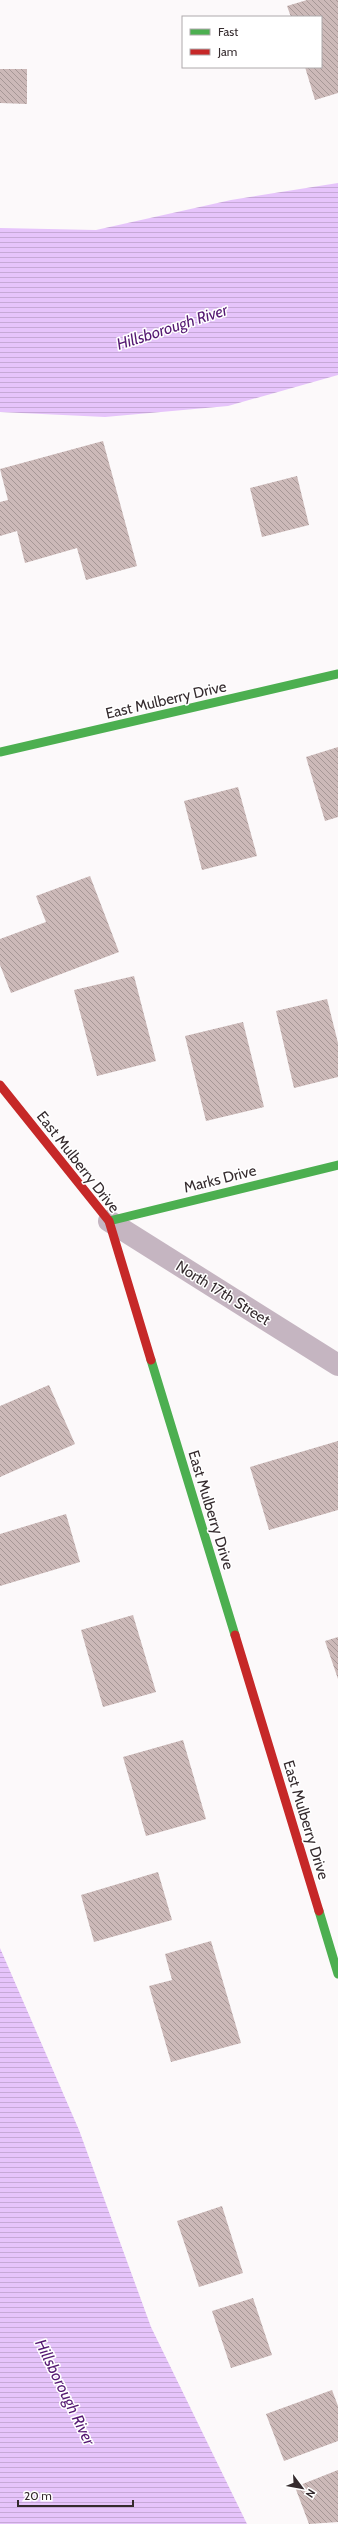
<svg xmlns="http://www.w3.org/2000/svg" width="338" height="2524" font-family="Cabin,sans-serif">
	<style>
		.water { fill: url(#water-rules) }
		.building { fill: url(#building-back-hatch) }
		.lines { fill: none; stroke-linecap: round; stroke-linejoin: round }
		.street { stroke: #c5b5c1; stroke-width: 22 }
		.fast { stroke: #4caf50; stroke-width: 9 }
		.jam { stroke: #c62828; stroke-width: 9 }
		.labels { text-anchor: middle; dominant-baseline: central; stroke-width: 3; stroke-linejoin: round; paint-order: stroke }
		.street-label { font-size: 15px; fill: #352b2e; stroke: #fff }
		.water-label { font-size: 16px; font-style: italic; fill: #551972; stroke: #fff }
	</style>
	<defs>
		<pattern id="water-rules" width="6" height="5" patternUnits="userSpaceOnUse"><rect width="6" height="5" fill="#e6c4fb"/><path d="M0 2.5h6" fill="none" stroke="#c6a9d7"/></pattern>
		<pattern id="building-back-hatch" width="6" height="6" patternUnits="userSpaceOnUse"><rect width="6" height="6" fill="#ccb9b8"/><path d="M-1 5l2 2M0 0l6 6M5-1l2 2" fill="none" stroke="#a69796"/></pattern>
	</defs>
	<rect width="100%" height="100%" fill="#fcf9fa"/>
	<path class="water" d="M338 183V375L228 406 105 417 0 412V228L96 230 231 200Z
		M0 1948 79 2130 151 2327 247 2524H0Z"/>
	<path class="building" d="M307 0H338V93L315 100 305 67H321V17H291L287 6Z
		M0 69H27V104L0 103Z
		M103 441 137 566 86 580 77 548 25 563 17 531 0 536V502L8 500 0 469Z
		M297 476 309 525 262 537 250 488Z
		M338 747V817L325 821 306 757Z
		M238 787 257 856 202 870 184 801Z
		M90 876 119 952 11 993 0 965V939L46 922 36 896Z
		M134 976 156 1061 97 1076 74 990Z
		M327 999 338 1043V1077L294 1088 276 1011Z
		M243 1022 264 1107 206 1121 185 1036Z
		M49 1385 75 1444 0 1477V1406Z
		M338 1441V1510L269 1530 250 1467Z
		M66 1514 80 1562 0 1586V1534Z
		M133 1615 156 1692 103 1707 81 1630Z
		M338 1637V1679L325 1641Z
		M183 1740 206 1819 146 1836 123 1757Z
		M158 1872 172 1920 94 1942 81 1895Z
		M211 1941 241 2043 171 2062 149 1986 172 1980 165 1954Z
		M222 2206 243 2273 199 2287 177 2221Z
		M253 2298 272 2355 231 2368 212 2311Z
		M332 2390 338 2406V2441L284 2461 266 2414Z
		M338 2470V2522L309 2524 295 2487Z"/>
	<g class="lines">
		<path class="street" d="M109 1221 338 1365"/>
		<path class="fast" d="M0 752 338 674
			M109 1221 338 1165
			M151 1360 235 1635
			M319 1911 338 1974"/>
		<path class="jam" d="M0 1085 109 1221 151 1360
			M235 1635 319 1911"/>
	</g>
	<g class="labels">
		<g class="street-label">
			<text transform="translate(166 700) rotate(-13)">East Mulberry Drive</text>
			<text transform="translate(78 1162) rotate(52)">East Mulberry Drive</text>
			<text transform="translate(220 1179) rotate(-14)">Marks Drive</text>
			<text transform="translate(223 1293) rotate(32)">North 17th Street</text>
			<text transform="translate(211 1510) rotate(73)">East Mulberry Drive</text>
			<text transform="translate(306 1820) rotate(73)">East Mulberry Drive</text>
		</g>
		<g class="water-label">
			<text transform="translate(172 327) rotate(-18)">Hillsborough River</text>
			<text transform="translate(65 2392) rotate(64)">Hillsborough River</text>
		</g>
	</g>
	<rect x="182" y="16" width="140" height="52" fill="#ffffff" stroke="#aeaaab"/>
	<rect x="190" y="29" width="20" height="6" fill="#4caf50" stroke="#aeaaab"/>
	<text x="218" y="36" font-size="12" fill="#352b2e">Fast</text>
	<rect x="190" y="49" width="20" height="6" fill="#c62828" stroke="#aeaaab"/>
	<text x="218" y="56" font-size="12" fill="#352b2e">Jam</text>
	<g transform="translate(302 2488) rotate(122)" stroke="#ffffff" stroke-width="3" paint-order="stroke">
	<path d="M0-3L7 15L0 10L-7 15Z" fill="#352b2e"/>
	<text y="-6" font-size="11" font-weight="bold" text-anchor="middle" fill="#352b2e">N</text>
	</g>
	<path d="M18 2500v6h115v-6" fill="none" stroke="#352b2e" stroke-width="2"/>
	<text x="24" y="2500" font-size="12" fill="#352b2e" stroke="#ffffff" stroke-width="3" paint-order="stroke">20 m</text>
</svg>
